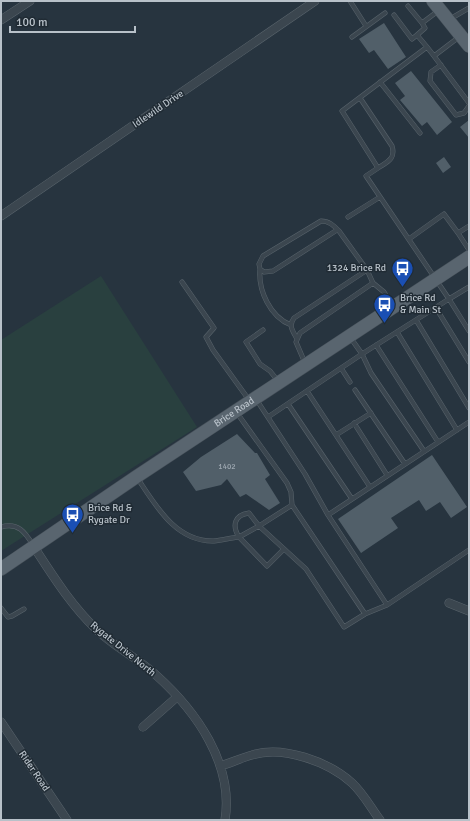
<svg xmlns="http://www.w3.org/2000/svg" width="470" height="821" font-family="Signika,sans-serif">
	<style>
		.green { fill: #29403f }
		.building { fill: #515f69 }
		.lines { fill: none; stroke-linecap: round; stroke-linejoin: round }
		.service-casing { stroke: #59646c; stroke-width: 5 }
		.minor-casing { stroke: #59646c; stroke-width: 9 }
		.primary-casing { stroke: #454f58; stroke-width: 14 }
		.service { stroke: #3b464f; stroke-width: 4 }
		.minor { stroke: #3b464f; stroke-width: 8 }
		.primary { stroke: #59656f; stroke-width: 13 }
		.labels { text-anchor: middle; dominant-baseline: central; stroke-width: 3; stroke-linejoin: round; paint-order: stroke }
		.number-label { font-size: 8px; fill: #9ea8b1 }
		.street-label { font-size: 10px; fill: #b8c1c9; stroke: #202b34 }
		.poi-label { font-size: 10px; fill: #b8c1c9; stroke: #202b34; text-anchor: start }
	</style>
	<rect width="100%" height="100%" fill="#27343f"/>
	<path class="green" d="M101 276 197 427 1 551V340Z"/>
	<path class="building" d="M384 23 406 57 388 69 374 50 369 53 359 39Z
		M411 71 452 122 437 135 427 122 422 126 400 100 405 96 395 83Z
		M469 120V138L460 127Z
		M444 157 451 167 443 173 436 163Z
		M237 434 255 453H257L270 475 265 479 280 503 269 510 246 494 240 497 227 479 221 485 196 491 183 472 201 457Z
		M432 455 467 507 451 518 440 502 426 511 419 500 391 518 398 528 361 553 338 519Z"/>
	<g class="lines">
		<defs>
			<path id="service" d="M350 1 366 26
				M408 6 422 23
				M394 15 412 39 417 35 427 47
				M450 19 469 8
				M417 35 425 28 422 23 438 11
				M352 37 385 13
				M434 56 469 103
				M441 65 431 72 430 81 456 115 464 113 469 106
				M380 82 420 133
				M360 98 392 146C396 159 387 162 378 168
				M348 217 380 197
				M337 230 273 271 264 272 260 269 259 264 263 256 321 221C329 221 333 225 339 231L367 270 373 283
				M458 233 469 250
				M409 239 444 214 458 233 469 226
				M260 269C258 290 270 317 291 325
				M182 282 214 328 206 337 213 350 249 400
				M469 287 449 299 469 331
				M436 308 469 362
				M416 320 469 408
				M263 330 246 342 260 364 270 371 278 381
				M397 332 457 430
				M297 339C293 331 288 326 294 318L367 270
				M376 345 438 442
				M305 363 296 342 300 333 373 283 384 292 393 306
				M341 368 350 382
				M355 390 405 464
				M307 391 370 487
				M256 399 305 474 328 515 469 422
				M288 404 352 499
				M237 413 287 483 291 492 292 505 365 614
				M268 417 362 354 350 337
				M354 423 387 475
				M336 435 371 413
				M424 451 371 373 362 354 449 299 366 176 378 168 342 111 427 47 434 56 459 37
				M138 479C156 506 176 542 214 541 222 540 231 538 239 537L267 566 284 549
				M292 505 259 526 306 569 344 627 365 614 387 605 328 515
				M249 513 259 526 239 537C232 526 234 515 249 513Z
				M1 527C18 522 25 532 33 545
				M387 605 469 550
				M1 608 8 617 12 616 24 609"/>
			<path id="minor" d="M1 20 30 1
				M1 216 315 1
				M34 547C53 576 71 605 96 629 114 647 138 658 156 675 196 711 234 764 225 820
				M449 603 469 611
				M1 722 67 820
				M143 727 177 697
				M220 766C231 763 241 758 252 755 283 745 329 762 352 783 363 793 371 808 380 820"/>
			<g id="primary">
				<path d="M433 1 469 46"/>
				<path id="s1" d="M1 569 136 477 469 257"/>
			</g>
		</defs>
		<use href="#service" class="service-casing"/>
		<use href="#minor" class="minor-casing"/>
		<use href="#primary" class="primary-casing"/>
		<use href="#service" class="service"/>
		<use href="#minor" class="minor"/>
		<use href="#primary" class="primary"/>
	</g>
	<defs>
		<symbol id="bus-pin" viewBox="-11 -11 22 30"><path d="M0 17L-7.5 6A9.5 9.5 0 1 1 7.5 6Z" fill="#1a4fb4" stroke="#202b34"/><path d="M-5-6H5V4H4V6H2V4H-2V6H-4V4H-5ZM-3.5-4V0h7V-4ZM-3.5 1.2v1.5H-2V1.2ZM2 1.2v1.5H3.5V1.2Z" fill="#fff"/></symbol>
	</defs>
	<g fill-rule="evenodd">
		<use href="#bus-pin" x="390" y="256" width="25" height="34"/>
		<use href="#bus-pin" x="372" y="292" width="25" height="34"/>
		<use href="#bus-pin" x="60" y="502" width="25" height="34"/>
	</g>
	<g class="labels">
		<g class="number-label">
			<text x="227" y="466">1402</text>
		</g>
		<g class="street-label">
			<text transform="translate(158 109) rotate(-34)">Idlewild Drive</text>
			<text stroke="none"><textPath href="#s1" startOffset="281">Brice Road</textPath></text>
			<text transform="translate(123 649) rotate(39)">Rygate Drive North</text>
			<text transform="translate(34 771) rotate(56)">Rider Road</text>
		</g>
		<g class="poi-label">
			<text x="386" y="268" text-anchor="end">1324 Brice Rd</text>
			<text x="400" y="298">Brice Rd<tspan x="400" dy="12">&amp; Main St</tspan></text>
			<text x="88" y="508">Brice Rd &amp;<tspan x="88" dy="12">Rygate Dr</tspan></text>
		</g>
	</g>
	<rect width="470" height="821" fill="none" stroke="#b8c1c9" stroke-width="4"/>
	<path d="M10 26v6h125v-6" fill="none" stroke="#b8c1c9" stroke-width="2"/>
	<text x="16" y="26" font-size="12" fill="#b8c1c9" stroke="#202b34" stroke-width="3" paint-order="stroke">100 m</text>
</svg>
